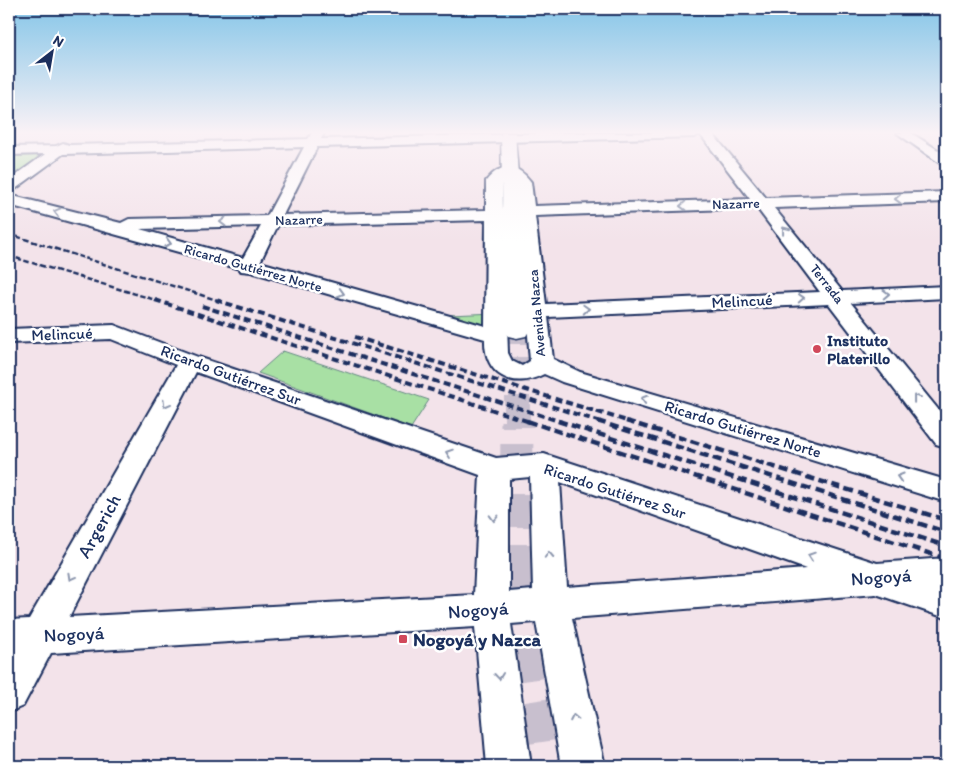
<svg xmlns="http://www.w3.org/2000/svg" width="955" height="775" font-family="Itim,sans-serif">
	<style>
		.green { fill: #a8e0a4; stroke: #628881 }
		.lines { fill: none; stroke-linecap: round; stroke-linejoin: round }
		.major-tunnel-far2 { stroke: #c8bfce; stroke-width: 26; stroke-dasharray: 26 13; stroke-linecap: butt }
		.major-tunnel-far1 { stroke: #c8bfce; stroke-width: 33; stroke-dasharray: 33 17; stroke-linecap: butt }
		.major-tunnel { stroke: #c8bfce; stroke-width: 42; stroke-dasharray: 42 21; stroke-linecap: butt }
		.minor-casing { stroke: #1b2f5e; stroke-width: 4 }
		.major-casing { stroke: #1b2f5e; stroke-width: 3 }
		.minor { fill: #fff; fill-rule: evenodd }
		.major { fill: #fff; fill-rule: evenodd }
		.rail-far2 { stroke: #1b2f5e; stroke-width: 2.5; stroke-dasharray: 5.5 2.5; stroke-linecap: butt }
		.rail-far1 { stroke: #1b2f5e; stroke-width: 4; stroke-dasharray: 7 4; stroke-linecap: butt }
		.rail { stroke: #1b2f5e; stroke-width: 4.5; stroke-dasharray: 9 4.5; stroke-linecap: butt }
		.oneway { stroke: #8d97ae }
		.poi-dot { fill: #d1495b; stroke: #fff; stroke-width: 2 }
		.labels { text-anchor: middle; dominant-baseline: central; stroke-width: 5; stroke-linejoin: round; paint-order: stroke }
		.far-street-label { font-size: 14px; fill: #1b2f5e; stroke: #fff }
		.street-label { font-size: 16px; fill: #1b2f5e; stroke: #fff }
		.poi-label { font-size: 16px; font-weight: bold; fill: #1b2f5e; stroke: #fff; text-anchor: start }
		.near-street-label { font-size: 19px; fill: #1b2f5e; stroke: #fff }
		.near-poi-label { font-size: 19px; font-weight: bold; fill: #1b2f5e; stroke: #fff; text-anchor: start }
	</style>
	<rect width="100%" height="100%" fill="#f3e3ea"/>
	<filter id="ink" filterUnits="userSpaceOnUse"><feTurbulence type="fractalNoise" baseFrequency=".02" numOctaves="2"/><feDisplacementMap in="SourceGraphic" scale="10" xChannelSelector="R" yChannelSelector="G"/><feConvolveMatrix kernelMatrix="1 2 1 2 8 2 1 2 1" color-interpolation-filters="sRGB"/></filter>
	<g filter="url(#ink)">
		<path class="green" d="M46 152 9 181V153Z
			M496 313V336L426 316Z
			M283 351 429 400 411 428 258 373Z"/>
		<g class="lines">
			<path class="major-tunnel-far2" d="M517 422V331"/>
			<path class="major-tunnel-far1" d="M516 577 517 421"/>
			<path class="major-tunnel" d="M516 576 544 766"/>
			<defs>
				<path id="minor" d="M312 133H324L321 139 565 133H712L766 198 946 192V202L774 208 842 291 946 286V298L851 303 946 419V447L936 444 829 304 548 317 553 359 580 372 946 480V502L562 382 544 374C513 390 484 376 485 339L251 272 241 271 240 269 9 205V195L121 223 129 219 267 216 304 147 63 154 14 190 9 192V180L45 154 9 155V147L56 146 63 143 69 145 308 139ZM700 134 750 199 534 206 531 182C517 163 501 162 486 181V210L283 215 317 147 694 137ZM509 177 516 183 530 361 522 366 512 361 508 353 502 182ZM757 208 820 292 546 304 535 216ZM486 220 485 326 260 262 278 225ZM261 226 243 258 140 229Z
					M897 133H911L946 155V165L941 164Z
					M114 325 198 357 496 458 544 454 877 563 946 558V618L876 594 572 618 605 766H561L536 622 511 624 531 766H487L475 627 51 653 23 706 9 712V620L29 619 176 365 111 339 9 343V329ZM196 372 480 475 474 595 69 617ZM530 477 533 590 509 592V479ZM560 482 806 569 567 587Z"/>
				<path id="major" d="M501 133H515L529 331 526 336 517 338 508 336 505 331Z"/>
			</defs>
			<use href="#minor" class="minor-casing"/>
			<use href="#major" class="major-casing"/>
			<use href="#minor" class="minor"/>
			<use href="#major" class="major"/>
			<path class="rail-far2" d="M9 234 220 301
				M9 256 159 301"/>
			<path class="rail-far1" d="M155 300 530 422
				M216 300 601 422
				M202 306 562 422
				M355 337 630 422"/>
			<path class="rail" d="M527 421 946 559
				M558 421 946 546
				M597 421 946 532
				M626 421 946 520"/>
		</g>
		<defs><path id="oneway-chevron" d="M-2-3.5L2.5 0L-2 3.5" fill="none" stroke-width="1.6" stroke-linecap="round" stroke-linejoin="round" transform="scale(1.25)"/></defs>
		<g class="oneway">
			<use href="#oneway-chevron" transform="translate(898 199) rotate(178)"/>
			<use href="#oneway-chevron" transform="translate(683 206) rotate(178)"/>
			<use href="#oneway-chevron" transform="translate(57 212) rotate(-165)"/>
			<use href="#oneway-chevron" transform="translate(223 222) rotate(179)"/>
			<use href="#oneway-chevron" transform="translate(785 230) rotate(-128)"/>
			<use href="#oneway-chevron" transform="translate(168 243) rotate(16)"/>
			<use href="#oneway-chevron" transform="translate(341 293) rotate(16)"/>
			<use href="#oneway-chevron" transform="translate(886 294) rotate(-2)"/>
			<use href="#oneway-chevron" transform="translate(801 298) rotate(-3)"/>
			<use href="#oneway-chevron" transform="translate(586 309) rotate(-3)"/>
			<use href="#oneway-chevron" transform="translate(916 398) rotate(-128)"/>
			<use href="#oneway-chevron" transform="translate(644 399) rotate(-163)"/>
			<use href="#oneway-chevron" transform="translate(166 404) rotate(119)"/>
			<use href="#oneway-chevron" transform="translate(449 453) rotate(-161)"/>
			<use href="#oneway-chevron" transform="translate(900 477) rotate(-163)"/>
			<use href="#oneway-chevron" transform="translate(494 518) rotate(91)"/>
			<use href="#oneway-chevron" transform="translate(549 555) rotate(-93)"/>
			<use href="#oneway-chevron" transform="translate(811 556) rotate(-161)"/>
			<use href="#oneway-chevron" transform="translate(71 577) rotate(119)"/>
			<use href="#oneway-chevron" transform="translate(499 676) rotate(84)"/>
			<use href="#oneway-chevron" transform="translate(574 718) rotate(-101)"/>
		</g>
	</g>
	<linearGradient id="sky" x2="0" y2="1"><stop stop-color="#84c5e8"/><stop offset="0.55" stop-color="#faf2f6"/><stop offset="1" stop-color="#faf2f6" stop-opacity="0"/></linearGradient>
	<rect width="955" height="241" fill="url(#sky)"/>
	<g class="poi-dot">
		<circle cx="817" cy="349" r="5"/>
		<rect x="398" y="634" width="10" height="10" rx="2.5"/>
	</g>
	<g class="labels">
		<g class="far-street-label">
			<text transform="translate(736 204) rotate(-2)">Nazarre</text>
			<text transform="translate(299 220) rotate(-2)">Nazarre</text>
			<text transform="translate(253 268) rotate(16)">Ricardo Gutiérrez Norte</text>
			<text transform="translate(827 284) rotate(52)">Terrada</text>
			<text transform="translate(537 313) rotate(-95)">Avenida Nazca</text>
		</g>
		<g class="street-label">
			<text transform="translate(742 301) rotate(-3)">Melincué</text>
			<text transform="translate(62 334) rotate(-2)">Melincué</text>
			<text transform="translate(231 375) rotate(20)">Ricardo Gutiérrez Sur</text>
			<text transform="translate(743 429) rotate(17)">Ricardo Gutiérrez Norte</text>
			<text transform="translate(615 491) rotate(18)">Ricardo Gutiérrez Sur</text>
		</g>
		<g class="poi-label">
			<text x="827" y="340">Instituto<tspan x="827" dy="18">Platerillo</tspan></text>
		</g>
		<g class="near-street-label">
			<text transform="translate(99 526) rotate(-61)">Argerich</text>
			<text transform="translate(881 577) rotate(-4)">Nogoyá</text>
			<text transform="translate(478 610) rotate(-4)">Nogoyá</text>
			<text transform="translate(74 634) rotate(-3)">Nogoyá</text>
		</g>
		<g class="near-poi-label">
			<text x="413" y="639">Nogoyá y Nazca</text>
		</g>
	</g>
	<rect width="955" height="775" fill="none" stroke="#fff" stroke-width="30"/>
	<rect x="15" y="15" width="925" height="745" fill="none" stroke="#1b2f5e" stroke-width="2" filter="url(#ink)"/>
	<g transform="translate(52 52) rotate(31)" stroke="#ffffff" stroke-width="4" paint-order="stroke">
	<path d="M0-4L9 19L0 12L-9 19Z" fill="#1b2f5e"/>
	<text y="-8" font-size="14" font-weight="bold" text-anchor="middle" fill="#1b2f5e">N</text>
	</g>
</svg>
